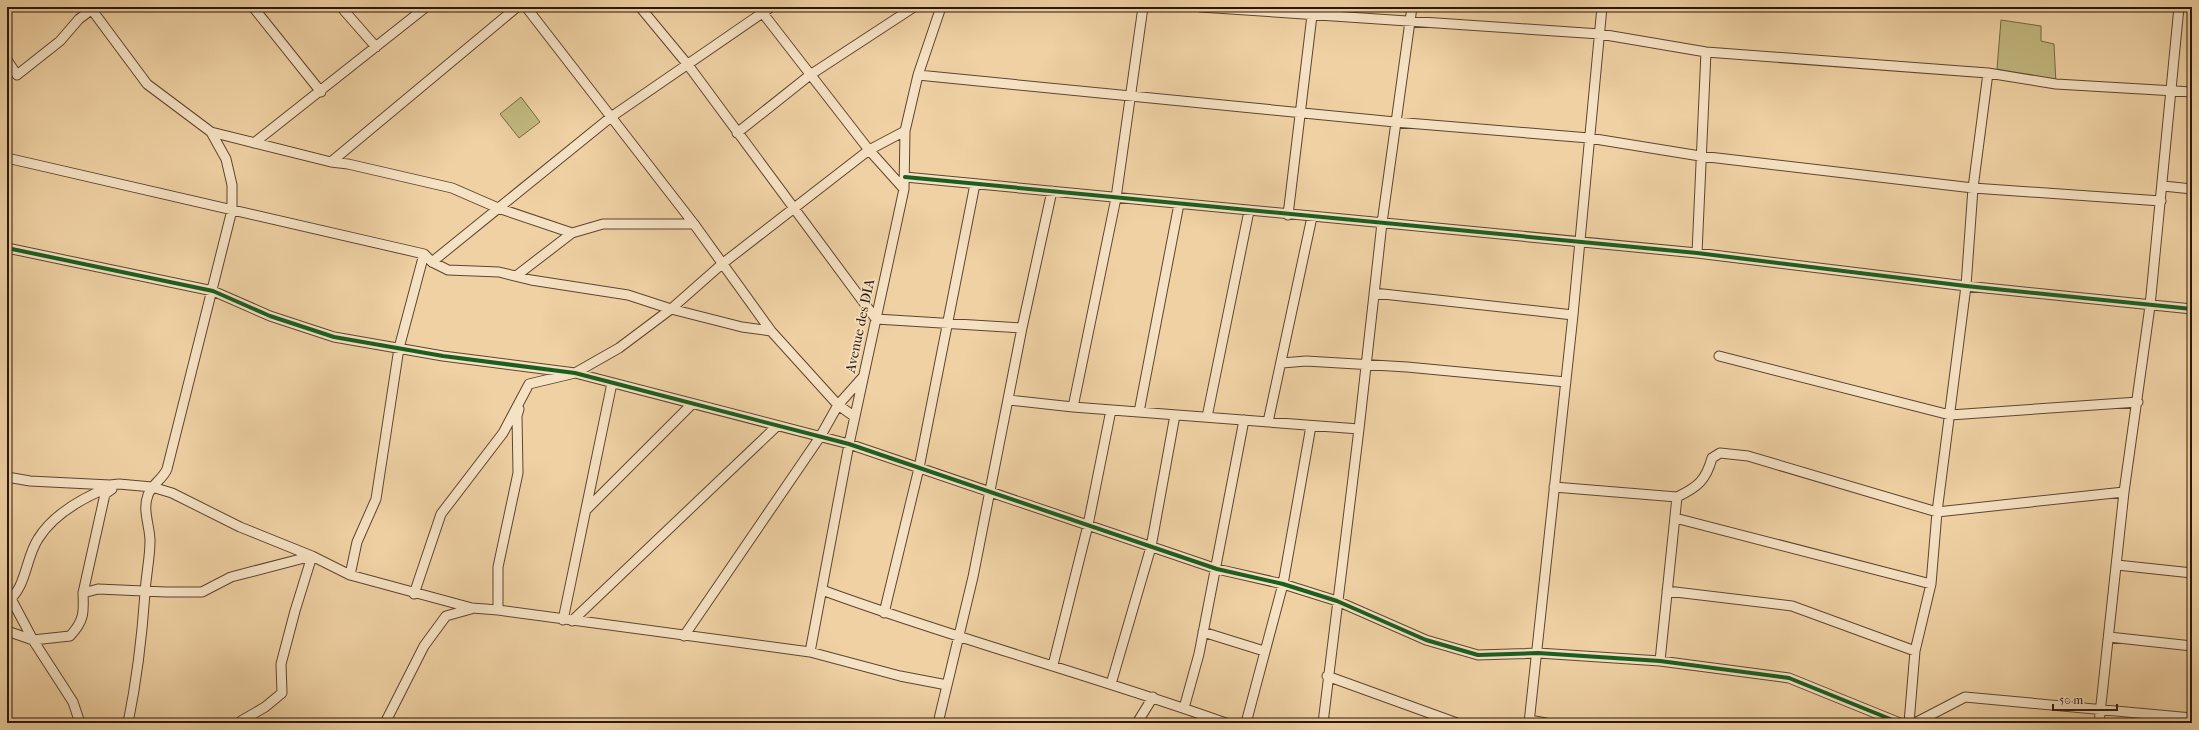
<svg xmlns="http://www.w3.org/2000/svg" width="2199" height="730" font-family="'IM FELL French Canon',serif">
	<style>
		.green { fill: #c1b980; stroke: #776844 }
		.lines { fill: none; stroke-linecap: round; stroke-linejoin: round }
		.minor-casing { stroke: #5e452f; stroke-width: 11 }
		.minor { stroke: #f5e1c3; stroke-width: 9 }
		.cycleway-casing { stroke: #f5e1c3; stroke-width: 6 }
		.cycleway { stroke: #1b5e20; stroke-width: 4 }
		.labels { text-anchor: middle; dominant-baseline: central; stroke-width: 3.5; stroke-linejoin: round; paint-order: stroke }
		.street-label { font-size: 14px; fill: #2d1608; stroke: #f5e1c3 }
	</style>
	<rect width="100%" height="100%" fill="#efd1a3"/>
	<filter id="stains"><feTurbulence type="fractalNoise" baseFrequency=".005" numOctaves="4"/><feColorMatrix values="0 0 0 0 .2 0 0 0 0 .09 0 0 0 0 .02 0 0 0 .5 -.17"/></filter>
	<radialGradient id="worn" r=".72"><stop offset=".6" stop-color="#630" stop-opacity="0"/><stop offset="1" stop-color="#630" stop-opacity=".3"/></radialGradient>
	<path class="green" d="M2001 20 2041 26V41L2054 44 2056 84 1997 69Z
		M521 97 540 122 519 138 500 114Z"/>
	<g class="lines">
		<defs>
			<path id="minor" d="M253 7 321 92
				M341 7 376 47
				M526 7 694 224 771 331 838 405 855 417
				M640 7 688 65 876 319 1022 328
				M1200 7 1600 34 1706 52 1988 73 2056 84 2192 92
				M92 10 147 84 211 132 226 159 232 185V210L167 469C163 479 152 484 148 495 142 510 150 526 150 541 150 558 146 575 145 593 142 637 137 679 128 723
				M7 60 17 75 60 41 79 19 95 7
				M918 75 1395 122 1589 138 1700 156 1973 188 2161 201
				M211 132 331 162 348 164 452 188 498 208 572 233 603 224H694
				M737 133 810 75 914 7
				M254 143 426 7
				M7 158 424 254 432 262 611 117 771 7
				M331 162 517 7
				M905 177 1697 253 1966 286 2192 309
				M2163 186 2192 189
				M904 189 869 150 905 131
				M1288 215 1313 7
				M7 248 213 291 270 316 334 337 443 356 575 373 849 444 1217 569 1283 584 1337 601 1426 640 1478 655 1538 653 1660 661 1789 678 1900 723
				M1697 253 1706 52
				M432 262 448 270 499 272 531 280 628 295 671 309 742 327 771 331
				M516 276 572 233
				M1374 293 1573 315
				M1719 356 1950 415 2138 402
				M1282 363 1306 361 1407 367 1566 382
				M1009 400 1073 407 1359 429
				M1073 407 1116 198 1143 7
				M1139 412 1179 204
				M1207 417 1249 211
				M1268 422 1312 217
				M7 477 30 481 110 485 119 484 152 487 172 493 240 527 312 556 350 575 472 608 498 610 810 652 900 676 947 685
				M1554 487 1677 497 1660 661
				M1677 497C1698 487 1706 480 1712 458L1720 453 1748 456 1937 512 2124 492
				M587 509 692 404
				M1675 518 1931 584
				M2117 565 2192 573
				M350 575 357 542 376 499 399 348 424 254
				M822 590C955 639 1092 675 1226 723
				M7 591 33 640 73 702 80 723
				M1667 591 1792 606 1915 651
				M83 593 105 494 112 489
				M414 594 441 514 503 433 529 384 575 373 619 348 671 309 722 264 869 150 758 7
				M7 602C27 587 25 559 38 539 54 513 84 497 112 486
				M498 610V567L518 473 517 416 519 409
				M884 613 919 468 975 184
				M563 620 612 383
				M572 621 777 426
				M7 631 33 640 70 636C84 621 84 613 83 593L98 589 166 592H202L231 577 312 556
				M1203 632 1264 651
				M684 636 820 437 838 405 863 377
				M2109 637 2192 646
				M810 652 849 444 904 189 905 131 918 75 941 7
				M1053 665 1088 525 1111 410
				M1327 676 1457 723
				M1111 684 1151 547 1175 415
				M1184 708 1199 654 1244 420
				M1529 720 1546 723
				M241 721 265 707 282 693 281 664 295 611 312 556
				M385 723 424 646 446 616 471 609
				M938 723 973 577 1022 328 1052 191
				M1137 723 1153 697
				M1246 723 1283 584 1311 426
				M1323 723 1359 429 1382 223 1412 7
				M1529 723 1573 315 1602 7
				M1909 723 1915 651 1931 584 1937 512 1966 286 1973 188 1988 73
				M1915 723 1965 697 2192 718
				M2099 723 2124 492 2150 306 2179 7"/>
		</defs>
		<use href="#minor" class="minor-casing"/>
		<use href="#minor" class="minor"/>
		<defs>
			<path id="cycleway" d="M905 177 1697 253 1966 286 2192 309
				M7 248 213 291 270 316 334 337 443 356 575 373 849 444 1217 569 1283 584 1337 601 1426 640 1478 655 1538 653 1660 661 1789 678 1900 723"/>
		</defs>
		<use href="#cycleway" class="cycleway-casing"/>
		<use href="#cycleway" class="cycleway"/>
	</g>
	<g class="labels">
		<g class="street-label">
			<text transform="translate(860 326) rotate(-78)">Avenue des DIA</text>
		</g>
	</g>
	<rect width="2199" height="730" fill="none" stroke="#efd1a3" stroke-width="24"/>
	<rect x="8" y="8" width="2183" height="714" fill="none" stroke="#2d1608" stroke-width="2"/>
	<rect x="12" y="12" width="2175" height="706" fill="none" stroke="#2d1608"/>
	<path d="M2053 704v6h64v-6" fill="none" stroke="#2d1608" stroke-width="2"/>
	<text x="2059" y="704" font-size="12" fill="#2d1608" stroke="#f5e1c3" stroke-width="3" paint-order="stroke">50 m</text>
	<rect width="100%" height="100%" filter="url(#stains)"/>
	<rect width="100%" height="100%" fill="url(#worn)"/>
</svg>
